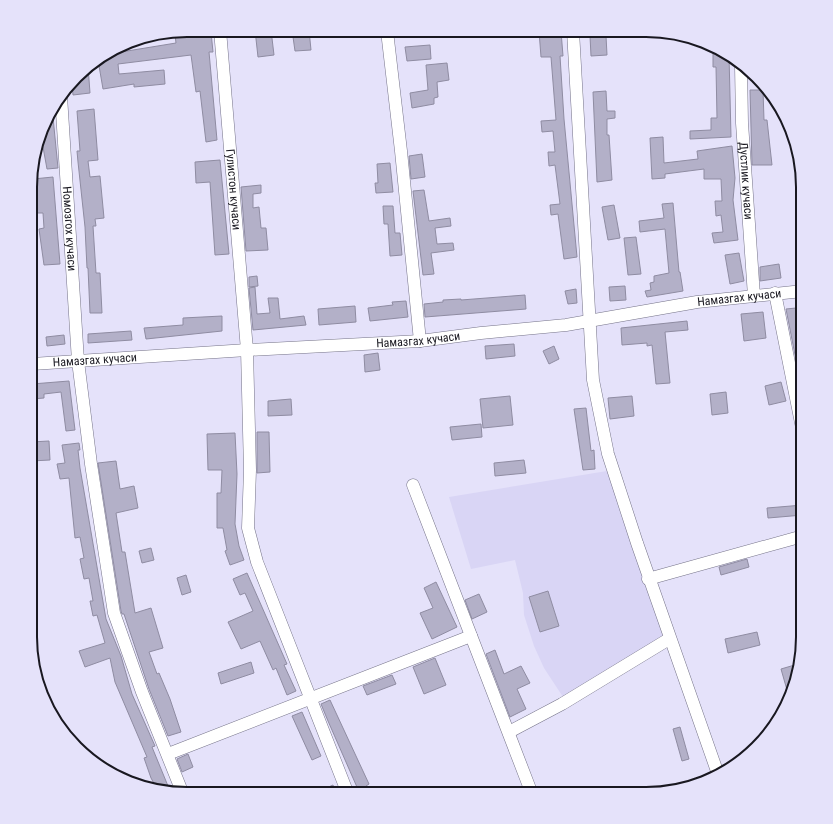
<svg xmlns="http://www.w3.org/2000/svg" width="833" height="824" font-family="'Roboto Condensed',sans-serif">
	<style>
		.built { fill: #d9d5f5 }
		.building { fill: #b3b0c8; stroke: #8f8ca2 }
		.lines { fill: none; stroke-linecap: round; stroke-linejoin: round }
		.minor-casing { stroke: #757388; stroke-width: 13 }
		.minor { stroke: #fff; stroke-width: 12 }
		.labels { text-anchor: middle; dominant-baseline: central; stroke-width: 4; stroke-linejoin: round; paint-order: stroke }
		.street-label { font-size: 12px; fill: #191820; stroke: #e5e2fa }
		.rim { fill: none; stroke: #191820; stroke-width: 2 }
	</style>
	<rect width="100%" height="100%" fill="#e5e2fa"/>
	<path class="built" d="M613 470 668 633 563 697 544 668 534 646 524 615 523 593 515 560 471 569 449 497Z"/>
	<path class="building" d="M255 30H271L274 55 258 57Z
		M292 30H309L311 50 295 51Z
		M539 31H561L563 56H560L564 119 577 257 564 259 558 214 551 215 550 205 560 204 555 165 549 166 548 152H555L553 131 542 132 541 121 556 120 551 57H541Z
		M211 32 213 52H209L217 140 206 142 200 91 196 92 191 55 118 64 119 74 164 70 165 84 134 87V84L103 89 98 60 121 47V52L176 43 175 35Z
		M590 36H606L607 55 591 56Z
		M430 45 431 59 407 61 405 47Z
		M713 47 724 51 729 55 731 137 690 139V131L711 130V118H717L716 67H713Z
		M447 63 449 80 437 82 438 97 434 98V104L412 108 410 93 428 90 426 65Z
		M88 66 90 93 73 95 72 83Z
		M750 90H763L764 120H767L772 165H752Z
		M606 91 607 111H615V118L607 119V135H609L612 180 597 182 593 92Z
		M52 107 58 168 47 169 41 136Z
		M94 109 98 160 88 161 90 177 100 176 104 218 95 219 96 226H93L96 273H100L102 313H90L88 268H87L85 227 78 162 77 151H80L77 111Z
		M663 137 664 163 698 159 697 151 732 146 735 178 733 200 738 240 714 243 712 233 723 232 721 215 716 216 715 201H722L721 179H704V169L665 174V178L652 179 650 138Z
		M422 154 425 177 411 179 409 156Z
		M220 160 229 254 215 255 210 182 196 183 195 162Z
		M390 163 393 192 376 193 375 183H378L377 164Z
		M53 177 60 264 44 265 39 229 44 228 43 213H36L33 179Z
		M261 185V193L253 194V208L259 207 261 228H266L268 250 246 251 241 187Z
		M424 190 429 221 450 218 451 226 435 228 437 244 453 243 454 250 431 253 434 274 423 275 413 191Z
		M673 203 679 272H680L683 291 647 297 645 291 651 290 650 283 654 282V276L669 273 665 229 640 232 639 221 664 218 662 204Z
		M614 205 620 238 608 240 602 207Z
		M383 206H393L395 233H400L402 255 390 256 388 224H384Z
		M636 237 641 274 628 275 624 238Z
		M739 253 744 281 730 284 725 255Z
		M779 264 781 278 760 281V267Z
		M257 276 258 286 249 287V277Z
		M625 286 626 300 610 301 609 287Z
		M255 287 257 314 270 313 268 298H278L280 319 304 316 306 325 253 330 249 288Z
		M576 289 577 303 568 304 565 291Z
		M525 295 526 309 425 317 424 304 443 302V300L461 299V300Z
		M406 301 408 317 370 321 368 308 393 305 392 302Z
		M355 306 356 322 319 325 318 309Z
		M796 308 800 349H803V369L798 370 786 309Z
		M763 312 766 338 744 341 741 314Z
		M222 316V331L146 339 144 328 183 325V318Z
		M687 321 688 330 665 332 670 383 656 384 652 345 647 346V343L622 345 621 328Z
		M131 331 132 340 88 343V334Z
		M64 335 65 344 47 346 46 337Z
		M514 344 515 356 486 359 485 346Z
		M554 346 559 359 549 364 543 351Z
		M378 353 380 370 365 372 364 355Z
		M69 381 75 430 66 431 61 392 44 394V398L32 399V384Z
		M781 382 786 401 769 405 765 386Z
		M726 392 728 413 712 415 710 394Z
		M510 396 513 425 483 428 480 399Z
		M632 396 634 416 610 419 608 398Z
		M291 399 292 415 268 416V401Z
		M586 408 591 451 594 450 595 469 583 470 574 409Z
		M481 424 482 437 452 440 450 427Z
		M257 432H269L270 472 257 473Z
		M235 433 237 474 235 524 239 546 244 560 230 565 225 551 227 550 223 528H217V493H221L222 470H208L207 434Z
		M49 441 50 460 31 461V442Z
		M79 443 80 450H78L80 468 106 619 121 656 132 694 155 746 152 747 168 786 161 789 156 787 151 778 144 758 147 757 115 682 110 658 85 667 79 651 105 643 97 615 93 616 90 601H93L89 578 84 579 80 559 84 558 80 537 75 538 69 478 60 479 57 464 65 463 62 445Z
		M524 460 526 473 495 476 494 463Z
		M116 461 120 489 134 486 138 508 116 513 122 552H125L135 613 151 608 163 648 149 652 157 674 159 673 170 699 181 732 168 736 149 689 124 614H122L121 611 98 463Z
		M803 505V515L768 518 767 508Z
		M151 548 154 560 142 563 139 551Z
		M747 559 749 567 721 575 719 567Z
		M247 573 287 664 284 665 296 691 287 695 276 668 273 670 260 641 241 649 228 622 253 611 245 593 240 595 233 579Z
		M186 575 191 592 182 595 177 578Z
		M436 582 457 627 432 639 420 613 433 608 424 588Z
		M548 591 559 626 540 632 529 597Z
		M479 594 487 612 472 619 465 600Z
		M757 632 760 645 728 653 725 639Z
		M495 650 504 674 521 666 530 683 517 689 526 709 510 717 486 654Z
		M435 658 446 685 424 694 413 667Z
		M251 662 254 673 221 684 218 673Z
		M798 664 789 697 781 669Z
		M392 675 396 684 367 695 363 686Z
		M330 700 369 784 366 786 370 794H360L328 721 321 704Z
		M302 712 321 756 312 760 292 716Z
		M680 727 689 759 682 761 673 729Z
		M188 754 193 767 182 772 177 759Z
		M333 785 336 794H313Z"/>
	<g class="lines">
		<defs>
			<g id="minor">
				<path id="s1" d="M220 30 247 350 250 470 248 528 257 562 348 794"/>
				<path d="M387 31 401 151 420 341"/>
				<path d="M573 31 593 380 608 454 637 543 718 774"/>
				<path id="s2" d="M741 66 742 123 754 296"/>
				<path id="s3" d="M61 96 78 361 91 464 114 613 142 692 183 794"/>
				<path d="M775 293 803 433"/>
				<path id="s4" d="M32 364 247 350 420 341 481 333 566 325 697 302 803 291"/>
				<path d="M413 485 532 794"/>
				<path d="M648 579 803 536"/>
				<path d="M509 732 562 704 669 639"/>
				<path d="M168 754 471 636"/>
			</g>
		</defs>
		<use href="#minor" class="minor-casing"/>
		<use href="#minor" class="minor"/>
	</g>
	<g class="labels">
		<g class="street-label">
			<text stroke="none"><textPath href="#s2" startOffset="115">Дустлик кучаси</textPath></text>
			<text stroke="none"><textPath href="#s1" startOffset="160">Гулистон кучаси</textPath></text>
			<text stroke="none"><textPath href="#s3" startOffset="133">Номозгох кучаси</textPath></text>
			<text stroke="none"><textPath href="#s4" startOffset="711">Намазгах кучаси</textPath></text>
			<text stroke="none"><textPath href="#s4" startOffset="387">Намазгах кучаси</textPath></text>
			<text stroke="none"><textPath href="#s4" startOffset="63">Намазгах кучаси</textPath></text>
		</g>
	</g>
	<path d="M0 0H833V824H0ZM187 37H646A150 150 0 0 1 796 187V637A150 150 0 0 1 646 787H187A150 150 0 0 1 37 637V187A150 150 0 0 1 187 37Z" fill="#e5e2fa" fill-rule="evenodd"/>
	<path class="rim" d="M187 37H646A150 150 0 0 1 796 187V637A150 150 0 0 1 646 787H187A150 150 0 0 1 37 637V187A150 150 0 0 1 187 37Z"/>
</svg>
